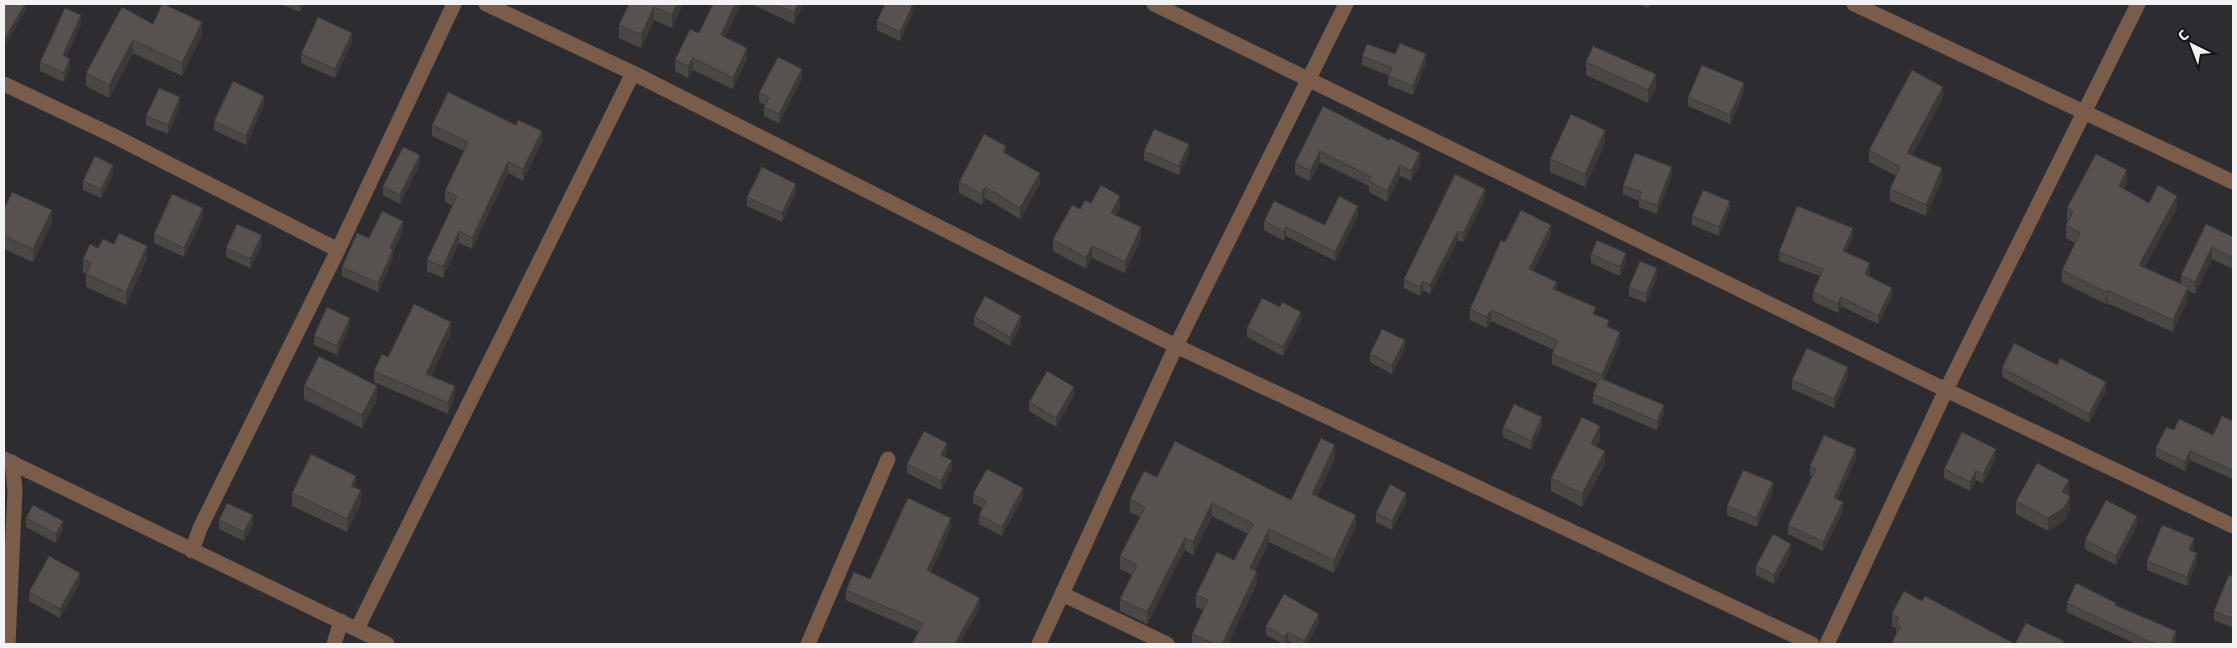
<svg xmlns="http://www.w3.org/2000/svg" width="2237" height="648" font-family="'Exo 2',sans-serif">
	<style>
		.lines { fill: none; stroke-linecap: round; stroke-linejoin: round }
		.minor { stroke: #795d4a; stroke-width: 15 }
		.wall { fill: #4b4744 }
		.shaded-wall { fill: #3d3937 }
		.building { fill: #57524f; stroke: #3d3937 }
	</style>
	<rect width="100%" height="100%" fill="#2d2c30"/>
	<g class="lines">
		<path class="minor" d="M486 4 633 73 1176 346 1812 644
			M1154 4 1946 390 2233 526
			M1854 4 2233 182
			M4 84 112 135 338 250
			M4 459 387 644
			M192 551 200 528 338 250 454 4
			M1062 594 1167 644
			M357 629 633 73
			M8 644 15 490 12 462
			M334 644 341 621
			M808 644 888 459
			M1039 644 1176 346 1346 4
			M1827 644 1946 390 2138 4"/>
	</g>
	<path class="wall" d="M281 4H304L300 12Z
		M629 4H683L672 28 654 20 641 48 619 38V25Z
		M713 4H741L725 37 747 59 733 89 693 70 688 78 675 71V60L699 33Z
		M751 4H803V5L794 24Z
		M1639 4H1651L1648 8Z
		M913 12 900 41 877 30V21Z
		M81 24 66 57 70 68 64 82 40 71V62Z
		M153 24 202 35 182 76 133 53 109 98 86 86V73Z
		M352 42 335 78 301 63V54Z
		M1395 54 1426 63 1413 95 1388 85V75L1362 65V56Z
		M1586 62 1656 87 1648 103 1586 75Z
		M802 78 779 123 764 116V107L765 105 759 102V93Z
		M1744 92 1730 124 1688 106V97Z
		M1943 98 1912 155 1942 180 1926 216 1890 201V189L1896 176 1869 162V150Z
		M264 105 246 145 214 130V121Z
		M180 106 168 134 146 125V116Z
		M1323 106 1420 164 1411 181 1400 176 1387 202 1369 192V186L1320 162 1310 181 1295 174V163Z
		M432 125 542 142 523 181 508 173 472 249 459 243 443 278 427 271V260L453 206 445 202V191L464 151 432 136Z
		M1605 143 1585 187 1550 172V159Z
		M1144 151 1189 153 1179 175 1144 160Z
		M1006 153 1040 184 1020 219 985 198 982 205 959 193V182Z
		M420 164 400 204 383 195V186Z
		M113 174 101 198 83 190V181Z
		M1672 176 1657 214 1639 207V201L1623 194V186Z
		M2127 183 2124 189 2149 203 2177 208 2144 268 2181 284V275L2206 224 2233 237V269L2212 259 2195 294 2188 290V299L2173 332 2107 303 2106 304 2062 282V270L2075 243 2066 238V225L2068 221 2067 220V208Z
		M796 192 782 222 747 206V197Z
		M1485 198 1463 242 1458 240 1430 294 1423 290 1420 296 1404 288V279Z
		M1091 203 1120 208 1116 215 1141 239 1125 273 1092 258 1086 269 1053 251V239L1080 209Z
		M4 209 52 223 33 262 4 249Z
		M1730 210 1719 236 1692 225V216Z
		M1358 215 1335 261 1286 236 1284 241 1264 230V221L1325 225Z
		M203 217 184 257 154 243V234Z
		M403 230 393 252V258L378 292 342 276V267L369 238Z
		M1551 235 1533 271 1557 291 1596 315 1609 328 1620 343 1604 379 1664 414 1657 430 1593 403V394L1597 384 1552 364V354L1554 350 1491 321 1487 328 1470 320V309L1505 242Z
		M1853 236 1846 252 1870 272 1868 276 1892 297 1878 324 1841 306 1838 313 1813 301V292L1820 276 1779 261V252Z
		M114 244 147 259 126 305 86 287V274L83 272V259L98 248Z
		M262 244 250 268 226 257V248Z
		M1591 254 1626 262 1620 276 1591 263Z
		M1657 277 1646 303 1629 296V287Z
		M974 317 1021 325 1010 346 974 326Z
		M1301 321 1283 356 1247 337V328Z
		M350 326 337 355 314 345V336Z
		M451 333 431 376 455 397 448 414 374 382V371L388 357Z
		M1405 349 1392 374 1370 362V354Z
		M2002 368 2106 391 2089 423 2002 377Z
		M1848 376 1834 408 1792 389V380Z
		M304 386 377 399 362 428 304 399Z
		M1074 396 1056 427 1029 411V402Z
		M2233 421V479L2190 460 2185 471 2156 457V448L2174 430 2213 435Z
		M1542 426 1531 450 1503 437V428Z
		M1600 439 1596 446 1605 464 1582 507 1551 491V478Z
		M947 452 945 457 952 469 941 490 907 473V464Z
		M1335 458 1317 496 1356 527 1334 573 1269 542 1255 570 1257 583 1228 644H1192V634L1203 610 1196 607V595L1234 560 1248 534 1212 516 1193 555 1185 550 1147 624 1120 611V599L1132 575 1120 569V556L1140 517 1130 512V499L1291 500Z
		M1856 458 1837 500 1843 511 1823 551 1788 534V525L1812 476 1810 475V466Z
		M1996 458 1983 483 1976 480 1970 491 1944 478V469Z
		M356 488 361 503 347 532 292 506V493Z
		M1773 491 1757 527 1727 515V506Z
		M2069 493 2068 495 2070 509 2064 521 2048 531 2016 514V501Z
		M973 494 1023 497 1002 536 979 524V515L983 508 973 503Z
		M1406 502 1392 530 1376 522V513Z
		M26 518 63 530 56 543 26 527Z
		M219 520 253 524 244 541 219 529Z
		M2137 525 2116 565 2085 549V540Z
		M951 528 931 572 980 608 919 632 846 600V590L870 579Z
		M2194 547 2192 551 2197 562 2187 586 2147 570V561Z
		M1791 553 1774 584 1756 575V566Z
		M2233 577V628L2214 620V611Z
		M80 582 60 618 29 601V592Z
		M1922 601 2015 644H1892V642L1896 635V628L1892 626V613Z
		M2067 603 2116 605 2176 640 2175 644H2136L2067 612Z
		M1319 623 1307 644H1294L1288 641 1286 644H1283L1266 635V626Z"/>
	<path class="shaded-wall" d="M25 4H26V9L4 48V40Z
		M300 4H304L300 12Z
		M677 4H683L672 28V15Z
		M735 4H741L721 46V35Z
		M798 4H803V5L794 24V13Z
		M913 4V12L900 41V32Z
		M654 7V20L641 48V35Z
		M81 15V24L63 64V55Z
		M202 22V35L182 76V63Z
		M352 33V42L335 78V69Z
		M133 40V53L109 98V85Z
		M747 48V59L733 89V78Z
		M1426 54V63L1413 95V86Z
		M693 58V70L688 78V66Z
		M70 59V68L64 82V73Z
		M802 69V78L779 123V114Z
		M1656 74V87L1648 103V90Z
		M1744 83V92L1730 124V115Z
		M1943 87V98L1907 165V153Z
		M264 96V105L246 145V136Z
		M180 97V106L168 134V125Z
		M1605 130V143L1585 187V174Z
		M542 131V142L523 181V169Z
		M1189 144V153L1179 175V166Z
		M1006 146V157L1003 152Z
		M1320 151V162L1310 181V171Z
		M1420 153V164L1411 181V171Z
		M420 155V164L400 204V195Z
		M508 162V173L472 249V238Z
		M113 165V174L101 198V189Z
		M1400 165V176L1387 202V191Z
		M1672 167V176L1657 214V205Z
		M1942 168V180L1926 216V205Z
		M2127 170V183L2119 198V186Z
		M1040 173V184L1020 219V208Z
		M796 184V192L782 222V213Z
		M985 187V198L982 205V194Z
		M1485 189V198L1463 242V233Z
		M1120 196V208L1111 225V213Z
		M2177 196V208L2139 278V265Z
		M1730 201V210L1719 236V227Z
		M1358 206V215L1335 261V252Z
		M203 208V217L184 257V248Z
		M52 210V223L33 262V249Z
		M403 221V230L393 252V258L378 292V283L390 248Z
		M1551 225V235L1529 279V269Z
		M1141 227V239L1125 273V262Z
		M1286 227V236L1284 241V232Z
		M1853 228V236L1843 260V251Z
		M459 231V243L443 278V267Z
		M1458 231V240L1430 294V285Z
		M262 235V244L250 268V259Z
		M147 246V259L126 305V292Z
		M1092 246V258L1086 269V258Z
		M2212 247V259L2195 294V282Z
		M1626 253V262L1620 276V267Z
		M1870 263V272L1865 283V274Z
		M1657 268V277L1646 303V294Z
		M1423 281V290L1420 296V287Z
		M1557 282V292L1553 289Z
		M2188 287V299L2173 332V320Z
		M1892 288V297L1878 324V316Z
		M2107 290V303L2106 304V292Z
		M1841 297V306L1838 313V304Z
		M1491 310V321L1487 328V317Z
		M1301 312V321L1283 356V347Z
		M1021 316V325L1010 346V337Z
		M350 318V326L337 355V346Z
		M451 322V333L426 385V374Z
		M1620 332V343L1602 385V375Z
		M1405 340V349L1392 374V365Z
		M1848 367V376L1834 408V399Z
		M2106 382V391L2089 423V414Z
		M377 386V399L362 428V415Z
		M455 386V397L448 414V403Z
		M1074 387V396L1056 427V418Z
		M1664 405V414L1657 430V421Z
		M1542 417V426L1531 450V441Z
		M1600 426V439L1591 457V444Z
		M947 443V452L941 464V455Z
		M1335 445V458L1312 507V494Z
		M1856 449V458L1834 507V498Z
		M1996 449V458L1983 483V474Z
		M1605 451V464L1582 507V494Z
		M2190 451V460L2185 471V462Z
		M952 460V469L941 490V481Z
		M1976 471V480L1970 491V482Z
		M356 476V489L351 486Z
		M2069 480V493L2062 505V492Z
		M1773 482V491L1757 527V518Z
		M1023 488V497L1002 536V527Z
		M361 490V503L347 532V519Z
		M1406 493V502L1392 530V521Z
		M2070 496V509L2064 521 2048 531V518Z
		M1843 502V511L1823 551V542Z
		M1212 503V516L1193 555V542Z
		M253 515V524L244 541V532Z
		M1356 515V527L1334 573V560Z
		M2137 516V525L2116 565V556Z
		M951 518V528L927 580V570Z
		M63 521V530L56 543V534Z
		M1269 529V542L1250 580V568Z
		M1185 538V550L1147 624V612Z
		M2194 538V547L2189 559V550Z
		M1791 544V553L1774 584V575Z
		M2197 553V562L2187 586V577Z
		M1257 571V583L1228 644H1222Z
		M80 573V582L60 618V609Z
		M980 598V608L960 644H955Z
		M1319 614V623L1307 644H1304V641Z
		M2176 631V640L2175 644H2171Z
		M1288 632V641L1285 644V637Z"/>
	<path class="building" d="M4 4H25L4 40Z
		M162 4H164L202 22 182 63 133 40 109 85 86 73 122 7 153 24Z
		M629 4H677L672 15 654 7 641 35 619 25Z
		M713 4H735L721 35 747 48 733 78 693 58 688 66 675 60 690 29 699 33Z
		M775 4H798L794 13Z
		M885 4H913L900 32 877 21Z
		M65 8 81 15 63 55 70 59 64 73 40 62Z
		M318 17 352 33 335 69 301 54Z
		M1400 43 1426 54 1413 86 1388 76 1392 68 1362 56 1367 44 1395 54Z
		M1593 46 1656 74 1648 90 1586 62Z
		M778 57 802 69 779 114 764 107 769 98 759 93Z
		M1702 65 1744 83 1730 115 1688 97Z
		M1912 70 1943 87 1907 153 1942 168 1926 205 1890 189 1900 167 1869 150Z
		M233 81 264 96 246 136 214 121Z
		M159 88 180 97 168 125 146 116Z
		M448 92 516 125 518 120 542 131 523 169 508 162 472 238 459 231 443 267 427 260 457 196 445 191 468 142 432 125Z
		M1323 106 1389 140 1390 138 1420 153 1411 171 1400 165 1387 191 1369 181 1371 177 1320 151 1310 171 1295 163Z
		M1571 114 1605 130 1585 174 1550 159Z
		M1154 129 1189 144 1179 166 1144 151Z
		M984 134 1006 146 1003 152 1040 173 1020 208 985 187 982 194 959 182Z
		M403 147 420 155 400 195 383 186Z
		M1635 153 1672 167 1657 205 1639 199 1641 192 1623 186Z
		M2096 154 2127 170 2119 186 2149 203 2158 185 2177 196 2139 265 2188 287 2173 320 2107 290 2106 292 2062 270 2080 233 2066 225 2073 211 2067 208Z
		M95 156 113 165 101 189 83 181Z
		M762 167 796 184 782 213 747 197Z
		M1455 174 1485 189 1463 233 1458 231 1430 285 1423 281 1420 287 1404 279Z
		M1101 185 1120 196 1111 213 1141 227 1125 262 1092 246 1086 258 1053 239 1072 205 1080 209 1085 200 1091 203Z
		M1703 190 1730 201 1719 227 1692 216Z
		M12 192 52 210 33 249 4 236V209Z
		M172 194 203 208 184 248 154 234Z
		M1339 196 1358 206 1335 252 1286 227 1284 232 1264 221 1274 201 1325 225Z
		M1797 206 1853 228 1843 251 1870 263 1865 274 1892 288 1878 316 1841 297 1838 304 1813 292 1823 269 1779 252Z
		M1521 210 1551 225 1529 269 1557 282 1553 289 1596 307 1593 314 1609 320 1607 326 1620 332 1602 375 1552 354 1558 341 1491 310 1487 317 1470 309 1501 240 1505 242Z
		M382 211 403 221 390 248 393 250 378 283 342 267 357 233 369 238Z
		M237 224 262 235 250 259 226 248Z
		M2206 224 2233 237V258L2212 247 2195 282 2181 275Z
		M119 233 147 246 126 292 86 274 91 263 83 259 90 244 98 248 103 239 114 244Z
		M1597 240 1626 253 1620 267 1591 254Z
		M1640 261 1657 268 1646 294 1629 287Z
		M985 296 1021 316 1010 337 974 317Z
		M1262 298 1280 307 1282 302 1301 312 1283 347 1247 328Z
		M414 304 451 322 426 374 455 386 448 403 374 371 382 354 388 357Z
		M327 307 350 318 337 346 314 336Z
		M1382 329 1405 340 1392 365 1370 354Z
		M2014 343 2057 365 2060 358 2106 382 2089 414 2002 368Z
		M1807 348 1848 367 1834 399 1792 380Z
		M319 356 377 386 362 415 304 386Z
		M1047 371 1074 387 1056 418 1029 402Z
		M1600 378 1664 405 1657 421 1593 394Z
		M1514 404 1542 417 1531 441 1503 428Z
		M2222 416 2233 421V470L2190 451 2185 462 2156 448 2166 427 2174 430 2179 419 2213 435Z
		M1582 417 1600 426 1591 444 1605 451 1582 494 1551 478Z
		M924 431 947 443 941 455 952 460 941 481 907 464Z
		M1962 432 1996 449 1983 474 1976 471 1970 482 1944 469Z
		M1824 435 1856 449 1834 498 1843 502 1823 542 1788 525 1816 469 1810 466Z
		M1321 438 1335 445 1312 494 1356 515 1334 560 1269 529 1250 568 1257 571 1222 644H1215L1192 634 1208 600 1196 595 1217 552 1234 560 1253 524 1212 503 1193 542 1185 538 1147 612 1120 599 1137 565 1120 556 1145 507 1130 499 1144 471 1157 477 1175 441 1291 500Z
		M311 454 356 476 351 486 361 490 347 519 292 493Z
		M2037 463 2069 480 2062 492 2070 496 2064 508 2048 518 2016 501Z
		M987 469 1023 488 1002 527 979 515 986 501 973 494Z
		M1743 470 1773 482 1757 518 1727 506Z
		M1390 484 1406 493 1392 521 1376 513Z
		M908 498 951 518 927 570 980 598 955 644H912L923 623 846 590 854 572 870 579Z
		M2106 500 2137 516 2116 556 2085 540Z
		M227 503 253 515 244 532 219 520Z
		M33 505 63 521 56 534 26 518Z
		M2162 525 2194 538 2189 550 2197 553 2187 577 2147 561Z
		M1773 534 1791 544 1774 575 1756 566Z
		M49 556 80 573 60 609 29 592Z
		M2229 575 2233 577V619L2214 611Z
		M2076 583 2116 603 2115 605 2176 631 2171 644H2155L2067 603Z
		M1904 591 1922 601 1925 596 2015 644H1896L1892 642 1900 627 1896 625 1899 618 1892 613Z
		M1284 594 1319 614 1304 641 1288 632 1285 637 1266 626Z
		M2026 623 2064 641 2062 644H2015Z"/>
	<rect width="2237" height="648" fill="none" stroke="#f3f2f5" stroke-width="10"/>
	<g transform="translate(2192 45) rotate(318)" stroke="#151417" stroke-width="4" paint-order="stroke">
	<path d="M0-4L9 19L0 12L-9 19Z" fill="#f3f2f5"/>
	<text y="-8" font-size="14" font-weight="bold" text-anchor="middle" fill="#f3f2f5">С</text>
	</g>
</svg>
